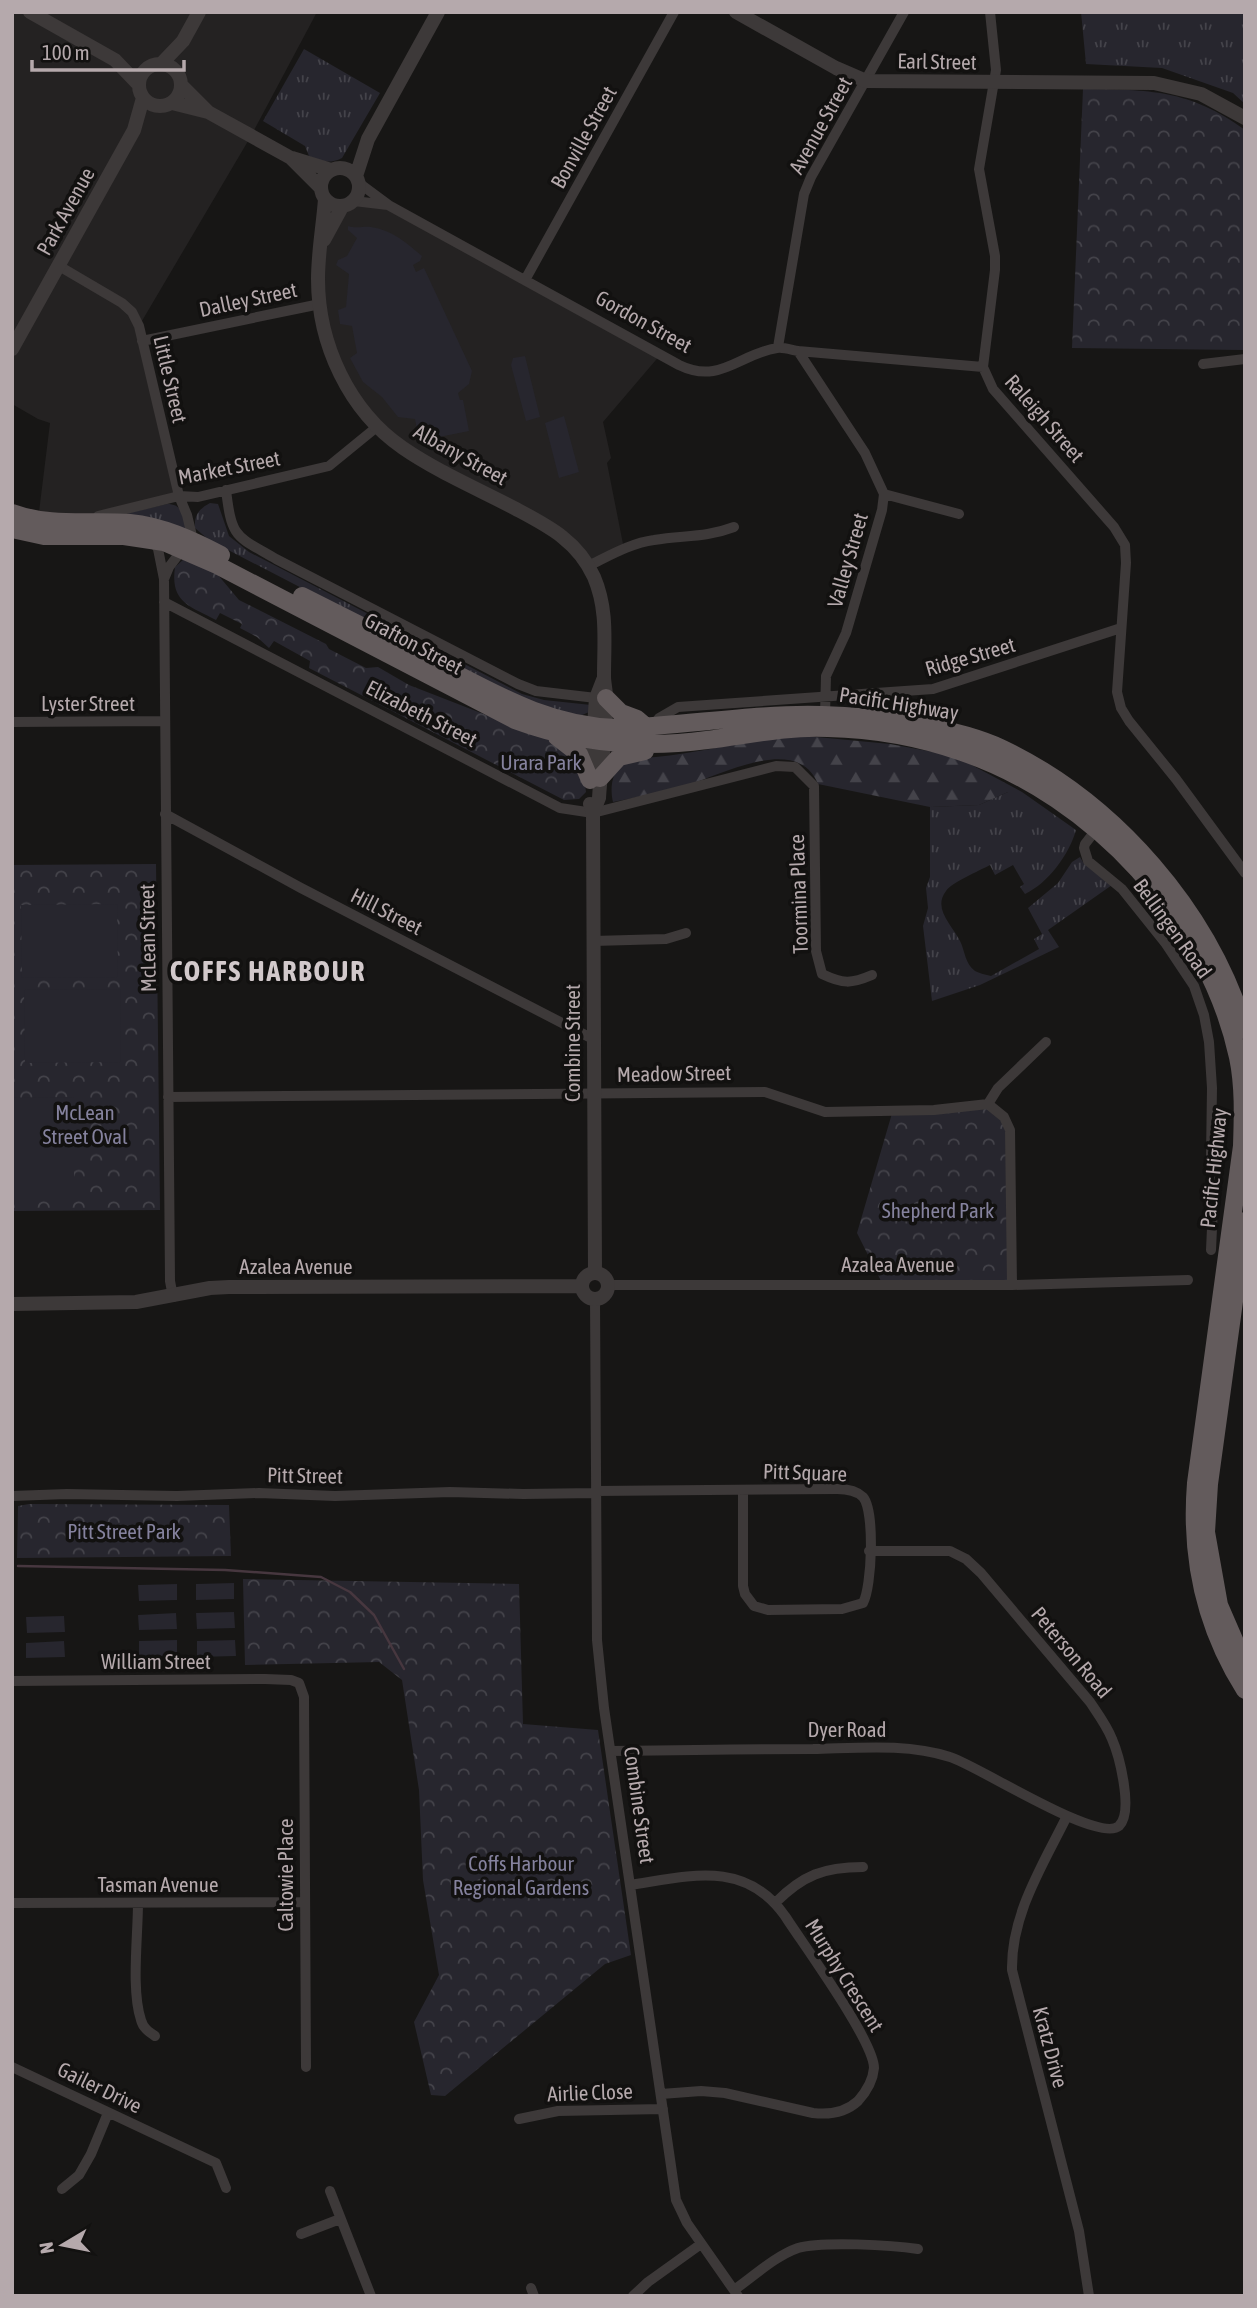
<svg xmlns="http://www.w3.org/2000/svg" width="1257" height="2308" font-family="'Asap Condensed',sans-serif">
	<style>
		.built { fill: #242222 }
		.grass { fill: url(#grass-tufts) }
		.forest { fill: url(#forest-firs) }
		.park { fill: url(#park-crowns) }
		.pitch { fill: #27262e }
		.lines { fill: none; stroke-linecap: round; stroke-linejoin: round }
		.stream { stroke: #47373f; stroke-width: 2.5 }
		.minor { stroke: #3d3939; stroke-width: 10 }
		.tertiary { stroke: #3d3939; stroke-width: 14 }
		.trunk { stroke: #635b5c; stroke-width: 18 }
		.labels { text-anchor: middle; dominant-baseline: central; stroke-width: 7; stroke-linejoin: round; paint-order: stroke }
		.street-label { font-size: 21px; fill: #b5a9ac; stroke: #121110 }
		.park-label { font-size: 21px; fill: #85829e; stroke: #121110 }
		.district-label { font-size: 28px; font-weight: bold; letter-spacing: 2px; fill: #d2c9cb; stroke: #121110 }
	</style>
	<defs>
		<pattern id="grass-tufts" width="24" height="20" patternUnits="userSpaceOnUse" patternTransform="scale(1.75)"><rect width="24" height="20" fill="#27262e"/><path d="M3 7l-1-3M5 7V3M7 7l1-3M15 17l-1-3M17 17v-4M19 17l1-3" fill="none" stroke="#44434a"/></pattern>
		<pattern id="forest-firs" width="22" height="20" patternUnits="userSpaceOnUse" patternTransform="scale(1.75)"><rect width="22" height="20" fill="#27262e"/><path d="M5 1l3.5 6h-7zM16 11l3.5 6h-7z" fill="#44434a"/></pattern>
		<pattern id="park-crowns" width="20" height="18" patternUnits="userSpaceOnUse" patternTransform="scale(1.75)"><rect width="20" height="18" fill="#27262e"/><path d="M2 6a3 3 0 1 1 6 0M12 15a3 3 0 1 1 6 0" fill="none" stroke="#44434a"/></pattern>
	</defs>
	<rect width="100%" height="100%" fill="#171615"/>
	<path class="built" d="M12 12H317L251 136 139 326 179 496 75 522 38 520 50 423 38 419 12 404Z
		M354 201 390 206 661 354 603 422 611 458 607 463 624 549 588 566 579 552 378 426 329 348 319 261 333 223Z"/>
	<path class="grass" d="M1081 12H1245V104L1233 93 1162 68 1086 64Z
		M304 49 380 93 342 158C330 164 320 162 309 156L305 146 263 121Z
		M210 503 218 504 229 536 249 552 522 694 544 700 591 705 589 712 580 716 546 709 419 649 209 540 195 528C194 515 199 509 210 503Z
		M167 504C183 504 183 516 187 530L126 516 128 513Z
		M1008 792H1022L1076 830C1069 855 1048 883 1025 894L1020 887 1024 884 1013 865 995 875 990 865C979 871 952 882 946 891 932 909 953 926 960 941 965 951 965 964 975 971 979 973 986 975 991 976L1039 949 1034 939 1042 934 1028 908 1058 883 1072 862 1080 857 1083 862 1112 885 1048 930 1059 947 980 985 932 1001 923 926 928 908 926 888 930 877V807L979 805Z"/>
	<path class="forest" d="M785 734 890 744 955 756 1022 792H1008L979 805 930 807 818 784C797 733 722 775 687 785 663 792 638 797 613 802 610 789 611 772 624 763 632 758 647 758 656 757 700 753 742 742 785 734Z"/>
	<path class="park" d="M1083 89C1149 90 1189 89 1245 130V350L1072 348Z
		M184 559 218 575 239 600 326 644 329 649 366 668 378 667 409 685 558 743 583 770 586 792 579 799 564 800 309 668 310 661 274 641 269 648 257 637 240 628 242 624 220 613 216 620C189 606 170 602 175 567Z
		M156 864 160 1210 12 1211V865Z
		M988 1104 1010 1130 1012 1285H883L857 1233 893 1110Z
		M29 1504 229 1505 231 1556 17 1558 18 1506Z
		M243 1579 519 1584 523 1724 598 1730 631 1955 605 1964 445 2096 431 2095 414 2022 439 1975 423 1880 419 1790 402 1680 379 1662 245 1665Z"/>
	<path class="pitch" d="M348 226C357 229 363 226 371 227 392 230 407 243 422 256L420 261 413 265 416 272 424 268 472 371 469 384 458 393 460 400H463L469 431 419 441 415 419 398 417 382 397 363 382 350 358 357 353 352 326 340 324 338 310 346 307 349 274 336 265 338 260 347 256 357 238 348 230Z
		M525 356 540 417 526 421 511 365 513 358Z
		M564 416 579 472 559 478 545 423Z
		M117 904 118 977 22 978 21 905Z
		M120 989 121 1062 25 1063 24 990Z
		M74 1097V1194H12V1098Z
		M234 1583V1599L196 1600V1584Z
		M177 1584V1600L139 1601 138 1585Z
		M234 1612 235 1628 197 1629 196 1613Z
		M176 1613 177 1629 139 1630 138 1615Z
		M64 1616 65 1632 27 1633 26 1617Z
		M177 1640V1656L139 1657V1641Z
		M235 1640 236 1656 197 1657V1641Z
		M64 1641 65 1657 26 1658V1643Z"/>
	<g class="lines">
		<path class="stream" d="M18 1566 225 1570 321 1577 350 1592 374 1615 404 1669"/>
		<path class="minor" d="M990 12 996 70 979 169 995 256V270L983 367 993 389 1114 527 1125 545 1126 563 1117 692 1121 708 1129 721 1176 779 1245 873
			M359 183 390 206 679 365C720 385 739 354 777 348 783 347 792 350 798 351L983 367
			M354 201 388 205
			M59 266 122 303 132 312 139 326 179 496 187 515 193 540
			M525 280 674 12
			M142 341 320 304
			M778 347 804 194 811 177 904 12
			M798 351 865 453 884 494 882 510 846 633 826 676 825 715
			M1203 364 1245 359
			M226 490C232 539 235 535 276 559L518 684 536 691 596 698
			M884 494 959 514
			M98 516 179 496 198 497 329 466 378 426
			M152 539 158 549 164 579 170 1281 173 1297
			M588 566C609 556 631 543 654 540 683 535 705 538 734 527
			M164 579 169 567 182 550
			M164 602 560 808 593 813 776 766 795 767 814 786 816 951 822 974C843 984 851 984 872 975
			M12 722 164 721
			M652 727 659 718 678 707 933 689 1121 628
			M165 814 301 888 593 1039
			M1099 826 1085 844 1084 848 1088 861 1122 889 1166 944 1194 986 1204 1015 1209 1042 1212 1088 1211 1156 1214 1184 1211 1250
			M593 941 666 939 686 933
			M168 1097 765 1092 825 1112 934 1110 988 1104 1004 1117 1010 1130 1012 1285
			M988 1104 998 1088 1046 1042
			M608 1285H1012L1188 1280
			M595 1299 597 1640 604 1708 676 2200 687 2223 738 2296
			M596 1491 837 1489C846 1489 856 1490 863 1497 875 1511 872 1587 863 1603L842 1609 768 1610 754 1606 745 1594 743 1586V1490
			M12 1496 67 1494 177 1496 259 1493 335 1496 450 1492 523 1494 596 1493
			M12 1681 265 1679 291 1680 299 1683 304 1697 306 2067
			M611 1751C678 1750 746 1749 813 1749 858 1748 907 1743 950 1757 977 1765 1098 1844 1119 1826 1134 1812 1119 1755 1112 1739 1107 1726 1098 1714 1090 1702L981 1573 966 1559 950 1551H869
			M1067 1816C1043 1865 1011 1914 1012 1970L1079 2231 1089 2296
			M630 1885C689 1876 745 1859 785 1916 803 1944 874 2041 874 2068 873 2080 866 2092 858 2101 845 2113 830 2115 813 2113L725 2093 701 2091 661 2094
			M12 1903 304 1902
			M138 1903C138 1936 131 1990 141 2020 143 2028 149 2032 155 2036
			M775 1903C803 1875 824 1867 863 1867
			M12 2067 216 2163 226 2188
			M519 2119 558 2111 663 2109
			M62 2189 79 2175 91 2154 108 2113
			M330 2191 371 2296
			M301 2234 340 2219
			M531 2288 534 2296
			M734 2290C753 2277 775 2256 798 2248 822 2241 892 2245 918 2249
			M633 2296 648 2282 701 2244"/>
		<path class="tertiary" d="M30 12 115 60 138 84
			M736 12 836 68 866 81 1154 83 1201 94 1245 118
			M162 63 183 41 199 12
			M139 85a21 21 0 1 1 42 0a21 21 0 1 1-42 0Z
			M181 85 208 112
			M172 103 208 112 291 158 320 187
			M292 158 331 170
			M321 187a19 19 0 1 1 38 0a19 19 0 1 1-38 0Z
			M356 176 368 139 438 12
			M325 199C323 226 318 252 318 279 318 344 349 411 403 448 438 472 478 489 516 509 548 526 578 541 594 577 608 610 604 641 604 676 604 683 606 690 606 697 607 731 601 765 599 798L593 813
			M324 240 342 207
			M12 349 134 130 143 98
			M590 781 596 698 603 680
			M590 804 593 813 595 1272
			M582 1286a13 13 0 1 1 26 0a13 13 0 1 1-26 0Z
			M12 1304 136 1302 210 1288 229 1287 582 1286"/>
		<path class="trunk" d="M12 513C50 527 91 520 130 523 162 526 192 540 221 555
			M12 529 44 536H124L164 542 217 565 515 720C577 743 641 749 707 740 748 735 786 726 828 728 873 729 919 737 962 752 1094 797 1208 920 1238 1057 1244 1086 1243 1116 1242 1146L1196 1483C1190 1557 1205 1627 1245 1690
			M302 596C348 619 395 643 441 666 499 696 550 726 617 728 685 726 754 713 822 715 874 716 957 727 1003 749 1115 803 1209 911 1245 1030
			M606 698 621 713 637 719 644 725
			M557 737 579 754 590 780
			M600 778 619 757 645 751
			M1245 1221 1209 1484 1206 1532 1219 1605 1245 1665"/>
	</g>
	<g class="labels">
		<g class="street-label">
			<text transform="translate(937 61) rotate(1)">Earl Street</text>
			<text transform="translate(820 125) rotate(-61)">Avenue Street</text>
			<text transform="translate(583 137) rotate(-61)">Bonville Street</text>
			<text transform="translate(65 211) rotate(-61)">Park Avenue</text>
			<text transform="translate(248 299) rotate(-12)">Dalley Street</text>
			<text transform="translate(644 321) rotate(29)">Gordon Street</text>
			<text transform="translate(171 379) rotate(77)">Little Street</text>
			<text transform="translate(1045 418) rotate(49)">Raleigh Street</text>
			<text transform="translate(461 454) rotate(29)">Albany Street</text>
			<text transform="translate(229 467) rotate(-11)">Market Street</text>
			<text transform="translate(847 560) rotate(-74)">Valley Street</text>
			<text transform="translate(414 643) rotate(28)">Grafton Street</text>
			<text transform="translate(970 656) rotate(-16)">Ridge Street</text>
			<text x="88" y="703">Lyster Street</text>
			<text transform="translate(899 703) rotate(9)">Pacific Highway</text>
			<text transform="translate(422 713) rotate(27)">Elizabeth Street</text>
			<text transform="translate(798 894) rotate(-92)">Toormina Place</text>
			<text transform="translate(387 911) rotate(27)">Hill Street</text>
			<text transform="translate(1173 928) rotate(54)">Bellingen Road</text>
			<text transform="translate(147 938) rotate(-91)">McLean Street</text>
			<text transform="translate(572 1043) rotate(-90)">Combine Street</text>
			<text transform="translate(674 1073) rotate(-1)">Meadow Street</text>
			<text transform="translate(1213 1168) rotate(-84)">Pacific Highway</text>
			<text x="898" y="1264">Azalea Avenue</text>
			<text x="296" y="1266">Azalea Avenue</text>
			<text transform="translate(805 1472) rotate(2)">Pitt Square</text>
			<text transform="translate(305 1475) rotate(1)">Pitt Street</text>
			<text transform="translate(1072 1652) rotate(50)">Peterson Road</text>
			<text x="156" y="1661">William Street</text>
			<text x="847" y="1729">Dyer Road</text>
			<text transform="translate(640 1805) rotate(82)">Combine Street</text>
			<text transform="translate(285 1875) rotate(-90)">Caltowie Place</text>
			<text x="158" y="1884">Tasman Avenue</text>
			<text transform="translate(845 1975) rotate(58)">Murphy Crescent</text>
			<text transform="translate(1051 2047) rotate(75)">Kratz Drive</text>
			<text transform="translate(100 2087) rotate(26)">Gailer Drive</text>
			<text transform="translate(590 2092) rotate(-2)">Airlie Close</text>
		</g>
		<g class="park-label">
			<text x="541" y="762">Urara Park</text>
			<text x="85" y="1112">McLean<tspan x="85" dy="24">Street Oval</tspan></text>
			<text x="938" y="1210">Shepherd Park</text>
			<text x="124" y="1531">Pitt Street Park</text>
			<text x="521" y="1863">Coffs Harbour<tspan x="521" dy="24">Regional Gardens</tspan></text>
		</g>
		<g class="district-label">
			<text x="268" y="971">COFFS HARBOUR</text>
		</g>
	</g>
	<rect width="1257" height="2308" fill="none" stroke="#b5a9ac" stroke-width="28"/>
	<g transform="translate(63 2245) rotate(260)" stroke="#121110" stroke-width="5" paint-order="stroke">
	<path d="M0-5L12 26L0 18L-12 26Z" fill="#b5a9ac"/>
	<text y="-10" font-size="19" font-weight="bold" text-anchor="middle" fill="#b5a9ac">N</text>
	</g>
	<path d="M32 60v10h152v-10" fill="none" stroke="#b5a9ac" stroke-width="3.5"/>
	<text x="42" y="60" font-size="21" fill="#b5a9ac" stroke="#121110" stroke-width="5" paint-order="stroke">100 m</text>
</svg>
